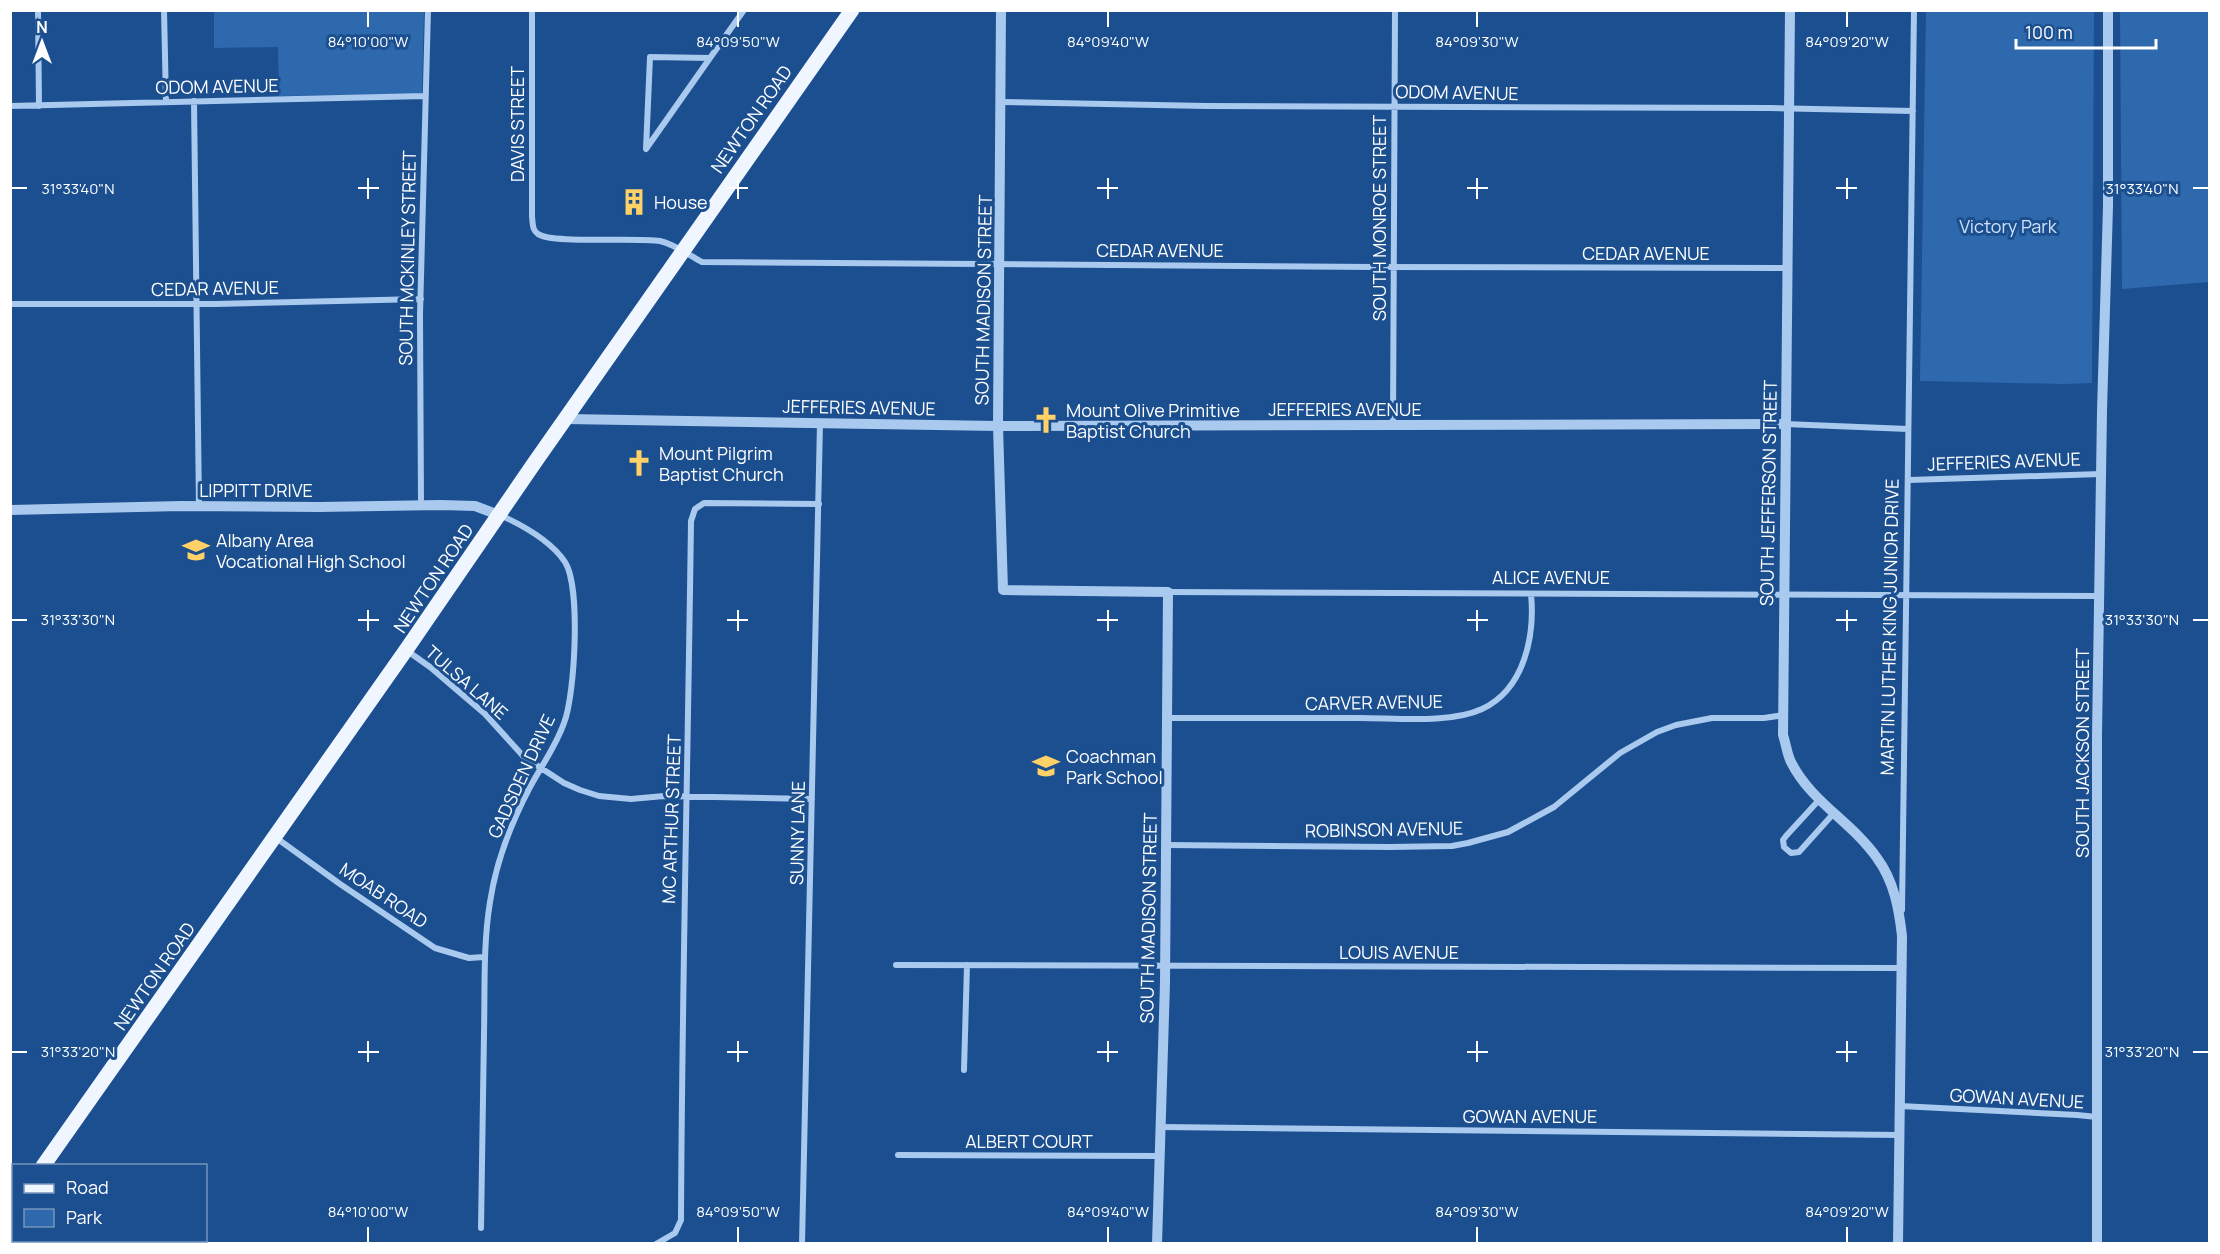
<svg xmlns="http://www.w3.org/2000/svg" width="2220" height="1254" font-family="Manrope,sans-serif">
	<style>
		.green { fill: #2e69ad }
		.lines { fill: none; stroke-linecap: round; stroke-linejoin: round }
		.minor { stroke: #a9c9ee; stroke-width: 6 }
		.tertiary { stroke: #a9c9ee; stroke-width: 10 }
		.primary { stroke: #f0f6ff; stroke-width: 15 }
		.ticks { fill: none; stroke: #fff; stroke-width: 2 }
		.labels { text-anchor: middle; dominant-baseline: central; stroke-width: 6; stroke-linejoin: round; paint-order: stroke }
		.street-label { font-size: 18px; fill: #fff; stroke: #1b4f8f }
		.poi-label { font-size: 18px; fill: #fff; stroke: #1b4f8f; text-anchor: start }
		.park-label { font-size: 18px; fill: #cfe3fa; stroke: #1b4f8f }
		.ticks-label { font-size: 15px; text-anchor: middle; fill: #fff; stroke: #1b4f8f; stroke-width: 6; stroke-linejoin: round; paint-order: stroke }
	</style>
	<rect width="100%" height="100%" fill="#1b4f8f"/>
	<path class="green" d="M214 11H424L422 94 279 96 278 47 214 48Z
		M1926 11H2094L2092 383 2064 384 1920 381Z
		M2120 11H2209V282L2122 289Z"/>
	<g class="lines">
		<path class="minor" d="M38 10 39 106
			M164 10 166 102
			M532 10V217C533 224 532 230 538 234 551 244 636 237 660 241 674 244 689 255 702 262L1374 267 1787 268
			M650 57 710 58 646 149Z
			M710 58 744 10
			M194 101 199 507
			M1001 102 1207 106 1770 108 1913 111
			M10 106 425 96
			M10 304H216L421 299
			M1785 424 1908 429
			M1393 426 1395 10
			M1909 480 2101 474
			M421 505 420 315 428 10
			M1168 592 2099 596
			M406 650 430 667 485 714 524 757 564 783 580 790 599 796 631 799 664 796 812 799
			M1167 718C1232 718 1296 718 1360 718 1396 718 1450 724 1482 709 1525 689 1535 635 1531 594
			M1819 800 1786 836 1783 840 1784 847 1791 853 1799 852 1834 813
			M275 837 340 884 435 948 469 958 484 957
			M1166 845 1390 847 1452 846 1468 843 1508 832 1554 807 1620 753 1657 732 1676 725 1712 718H1764L1784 715
			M1902 910 1914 10
			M896 965 1902 968
			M964 1070 967 965
			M1900 1106 2077 1115 2097 1117
			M1161 1127 1900 1135
			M898 1155 1160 1156
			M481 1228C482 1163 483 1098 484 1033 485 989 483 945 490 902 496 862 511 823 530 787 542 765 556 746 564 723 575 695 581 587 565 562 551 541 522 525 500 515
			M656 1244 675 1233 681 1220C682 987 688 754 691 521L695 509 704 503 819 504
			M802 1244 820 423"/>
		<path class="tertiary" d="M1001 10 998 426 1003 590 1168 592 1165 983 1157 1244
			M1790 10 1783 735C1786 744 1787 754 1791 762 1811 802 1852 822 1877 858 1894 881 1899 909 1902 936L1898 1244
			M566 419 998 426 1785 424
			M10 510 181 506 319 507 441 505 475 506 499 515
			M2097 1244V736L2102 411 2108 206V10"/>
		<path class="primary" d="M43 1166 406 650 535 462 852 10
			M10 1210 14 1206"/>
	</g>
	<path class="ticks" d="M368 12V27M738 12V27M1108 12V27M1477 12V27M1847 12V27M368 178V199M738 178V199M1108 178V199M1477 178V199M1847 178V199M12 188H27M358 188H379M727 188H748M1097 188H1118M1467 188H1488M1836 188H1857M2193 188H2208M368 610V631M738 610V631M1108 610V631M1477 610V631M1847 610V631M12 620H27M358 620H379M727 620H748M1097 620H1118M1467 620H1488M1836 620H1857M2193 620H2208M368 1041V1062M738 1041V1062M1108 1041V1062M1477 1041V1062M1847 1041V1062M12 1052H27M358 1052H379M727 1052H748M1097 1052H1118M1467 1052H1488M1836 1052H1857M2193 1052H2208M368 1227V1242M738 1227V1242M1108 1227V1242M1477 1227V1242M1847 1227V1242"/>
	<defs>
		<symbol id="building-bare" viewBox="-9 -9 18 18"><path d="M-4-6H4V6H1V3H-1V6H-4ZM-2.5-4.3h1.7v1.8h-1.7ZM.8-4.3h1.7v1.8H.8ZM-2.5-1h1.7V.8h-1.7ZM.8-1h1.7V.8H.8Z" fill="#ffd166" stroke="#1b4f8f" stroke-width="2.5" paint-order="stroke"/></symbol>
		<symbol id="church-bare" viewBox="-9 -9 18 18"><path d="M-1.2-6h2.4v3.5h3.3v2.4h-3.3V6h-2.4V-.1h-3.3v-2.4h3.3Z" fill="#ffd166" stroke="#1b4f8f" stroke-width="2.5" paint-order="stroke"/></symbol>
		<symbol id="school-bare" viewBox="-9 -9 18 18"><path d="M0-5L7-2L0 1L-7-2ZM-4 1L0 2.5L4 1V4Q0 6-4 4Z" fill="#ffd166" stroke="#1b4f8f" stroke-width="2.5" paint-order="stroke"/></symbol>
	</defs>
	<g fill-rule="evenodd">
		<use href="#building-bare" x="615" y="183" width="38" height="38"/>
		<use href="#church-bare" x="1027" y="401" width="38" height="38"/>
		<use href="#church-bare" x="620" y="444" width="38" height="38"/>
		<use href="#school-bare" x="177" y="531" width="38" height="38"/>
		<use href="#school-bare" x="1027" y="747" width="38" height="38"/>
	</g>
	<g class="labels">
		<g class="street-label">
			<text transform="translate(217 86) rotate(-1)">ODOM AVENUE</text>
			<text transform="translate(1457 92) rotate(1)">ODOM AVENUE</text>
			<text transform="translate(751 119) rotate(-55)">NEWTON ROAD</text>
			<text transform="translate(517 124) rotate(-90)">DAVIS STREET</text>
			<text transform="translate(1379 218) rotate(-90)">SOUTH MONROE STREET</text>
			<text x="1160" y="250">CEDAR AVENUE</text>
			<text x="1646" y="253">CEDAR AVENUE</text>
			<text transform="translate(407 258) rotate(-89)">SOUTH MCKINLEY STREET</text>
			<text transform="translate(215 288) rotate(-1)">CEDAR AVENUE</text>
			<text transform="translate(983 300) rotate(-89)">SOUTH MADISON STREET</text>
			<text transform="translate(859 407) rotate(1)">JEFFERIES AVENUE</text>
			<text x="1345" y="409">JEFFERIES AVENUE</text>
			<text transform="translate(2004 461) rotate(-2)">JEFFERIES AVENUE</text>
			<text x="256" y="490">LIPPITT DRIVE</text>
			<text transform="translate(1768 493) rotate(-89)">SOUTH JEFFERSON STREET</text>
			<text x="1551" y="577">ALICE AVENUE</text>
			<text transform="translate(433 578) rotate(-56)">NEWTON ROAD</text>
			<text transform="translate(1889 627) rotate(-89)">MARTIN LUTHER KING JUNIOR DRIVE</text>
			<text transform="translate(467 682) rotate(41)">TULSA LANE</text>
			<text transform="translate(1374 702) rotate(-1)">CARVER AVENUE</text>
			<text transform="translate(2082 753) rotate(-90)">SOUTH JACKSON STREET</text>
			<text transform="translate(521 776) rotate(-65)">GADSDEN DRIVE</text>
			<text transform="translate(671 819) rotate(-88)">MC ARTHUR STREET</text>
			<text transform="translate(1384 829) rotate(-1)">ROBINSON AVENUE</text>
			<text transform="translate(797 833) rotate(-89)">SUNNY LANE</text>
			<text transform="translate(384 895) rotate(34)">MOAB ROAD</text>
			<text transform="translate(1148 918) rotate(-89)">SOUTH MADISON STREET</text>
			<text x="1399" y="952">LOUIS AVENUE</text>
			<text transform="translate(154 976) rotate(-55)">NEWTON ROAD</text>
			<text transform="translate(2017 1098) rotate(3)">GOWAN AVENUE</text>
			<text x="1530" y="1116">GOWAN AVENUE</text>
			<text x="1029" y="1141">ALBERT COURT</text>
		</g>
		<g class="poi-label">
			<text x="654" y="202">House</text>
			<text x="1066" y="410">Mount Olive Primitive<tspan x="1066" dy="21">Baptist Church</tspan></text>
			<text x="659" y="453">Mount Pilgrim<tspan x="659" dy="21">Baptist Church</tspan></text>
			<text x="216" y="540">Albany Area<tspan x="216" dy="21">Vocational High School</tspan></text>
			<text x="1066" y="756">Coachman<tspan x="1066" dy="21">Park School</tspan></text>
		</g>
		<g class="park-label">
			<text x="2008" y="226">Victory Park</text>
		</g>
	</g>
	<g class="ticks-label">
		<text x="368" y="47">84°10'00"W</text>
		<text x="738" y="47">84°09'50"W</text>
		<text x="1108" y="47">84°09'40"W</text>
		<text x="1477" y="47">84°09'30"W</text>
		<text x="1847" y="47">84°09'20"W</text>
		<text x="78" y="194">31°33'40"N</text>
		<text x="2142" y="194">31°33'40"N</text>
		<text x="78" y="625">31°33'30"N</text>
		<text x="2142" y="625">31°33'30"N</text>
		<text x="78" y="1057">31°33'20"N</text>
		<text x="2142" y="1057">31°33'20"N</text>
		<text x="368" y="1217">84°10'00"W</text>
		<text x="738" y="1217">84°09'50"W</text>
		<text x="1108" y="1217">84°09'40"W</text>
		<text x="1477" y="1217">84°09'30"W</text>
		<text x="1847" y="1217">84°09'20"W</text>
	</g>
	<rect width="2220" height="1254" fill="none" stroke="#ffffff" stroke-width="24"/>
	<rect x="12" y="1164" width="195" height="78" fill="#1b4f8f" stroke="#7695bc" stroke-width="1.5"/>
	<rect x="24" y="1184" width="30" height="9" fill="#f0f6ff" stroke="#7695bc" stroke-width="1.5"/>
	<text x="66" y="1194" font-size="18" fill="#ffffff">Road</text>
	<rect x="24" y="1209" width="30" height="18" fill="#2e69ad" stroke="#7695bc" stroke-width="1.5"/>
	<text x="66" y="1224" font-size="18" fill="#ffffff">Park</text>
	<g transform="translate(42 42)" stroke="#1b4f8f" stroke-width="4.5" paint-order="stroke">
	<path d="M0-4.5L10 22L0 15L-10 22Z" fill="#ffffff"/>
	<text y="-9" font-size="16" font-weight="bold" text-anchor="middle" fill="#ffffff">N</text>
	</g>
	<path d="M2016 39v9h140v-9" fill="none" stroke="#ffffff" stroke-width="3"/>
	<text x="2025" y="39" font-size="18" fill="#ffffff" stroke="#1b4f8f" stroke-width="4.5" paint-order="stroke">100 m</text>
</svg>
